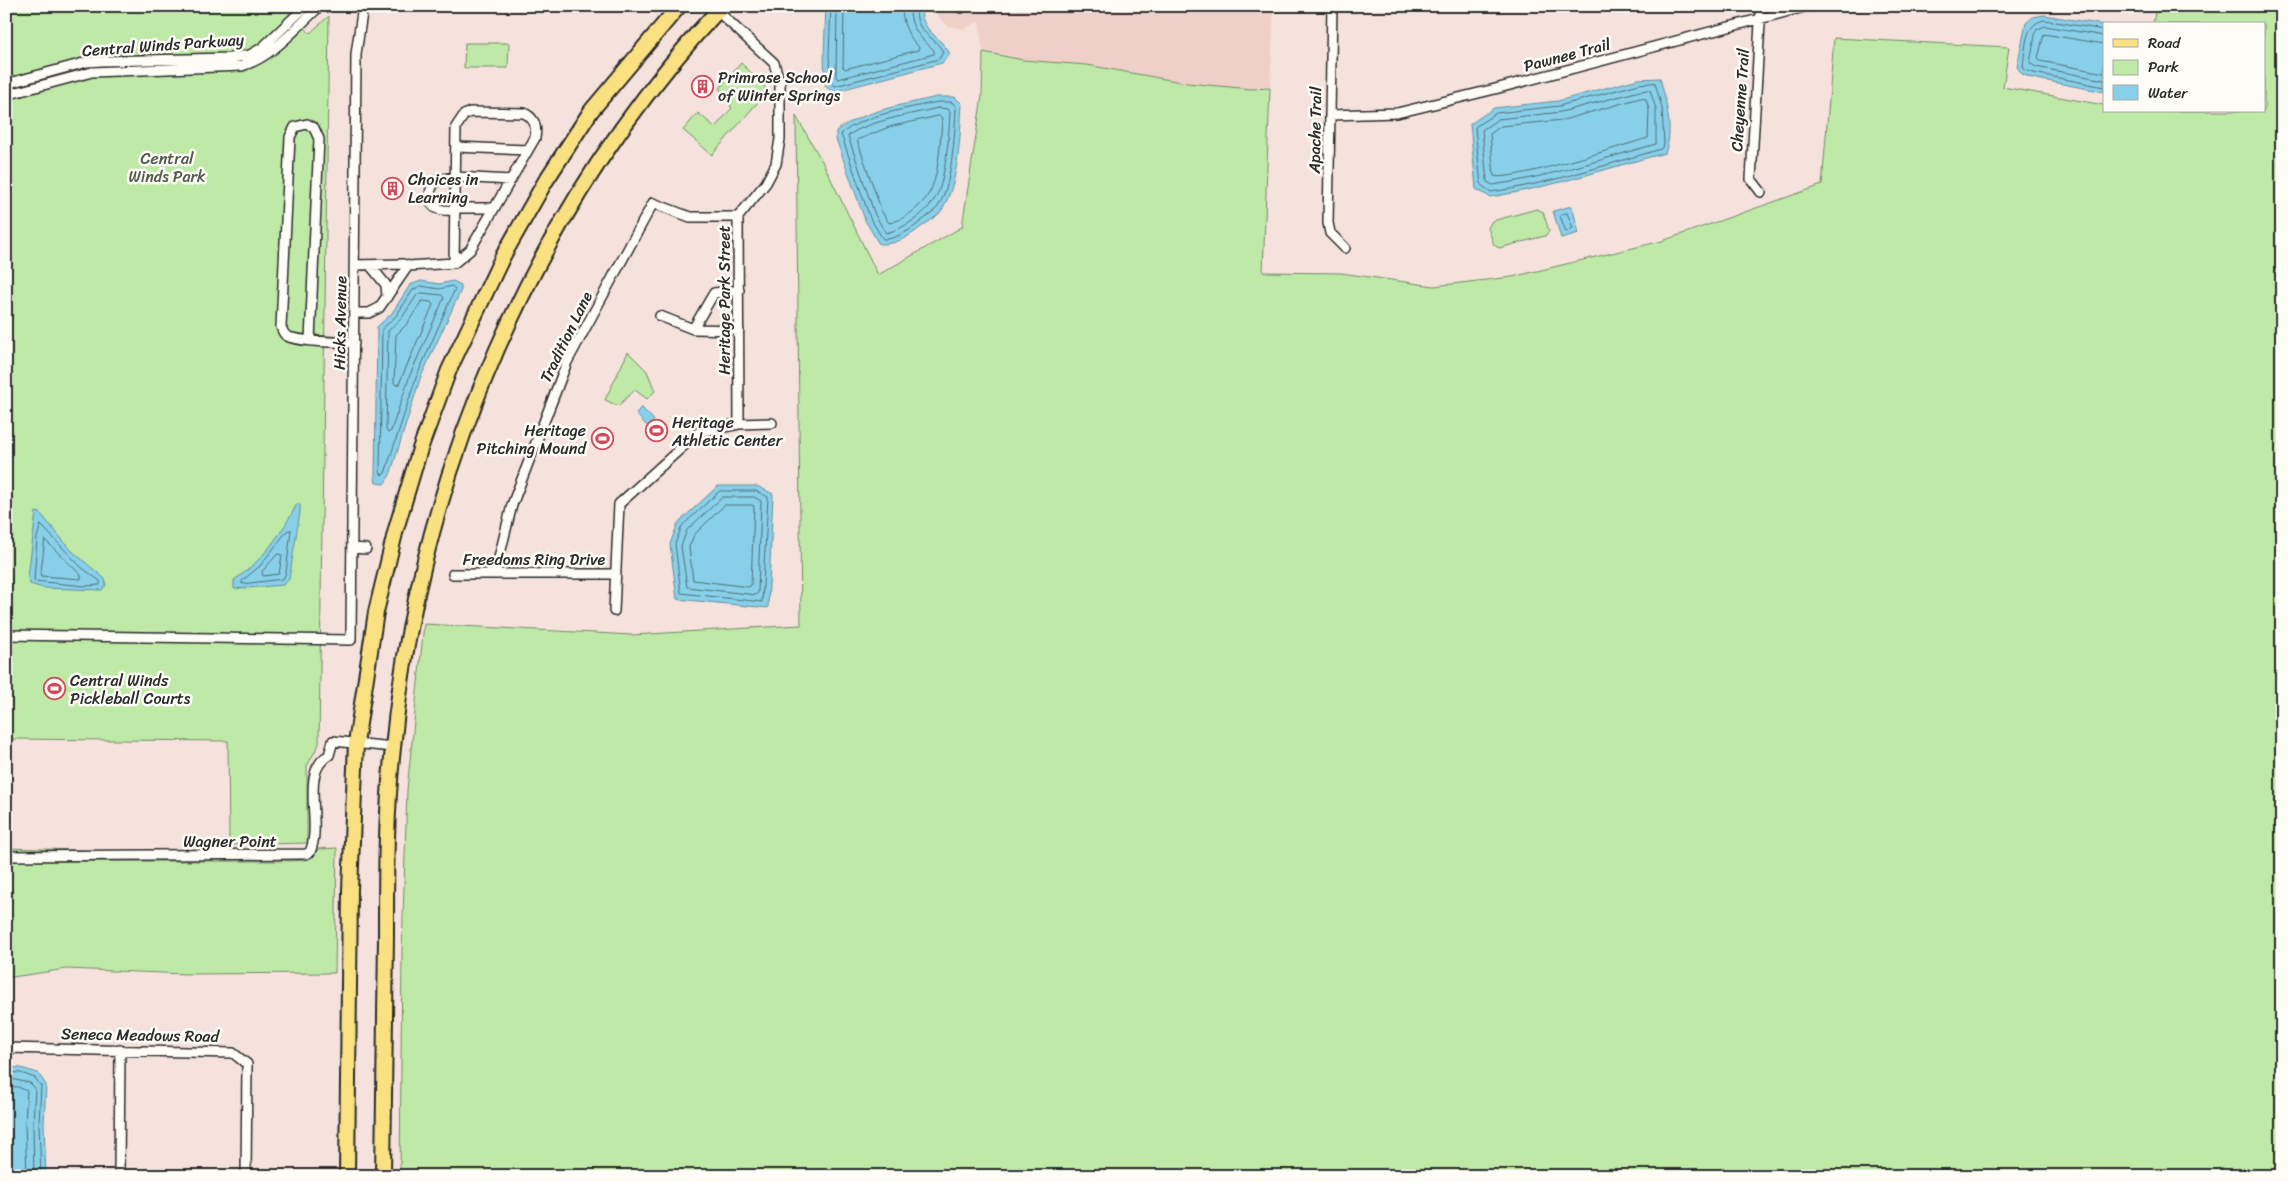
<svg xmlns="http://www.w3.org/2000/svg" width="2288" height="1182" font-family="Sriracha,sans-serif">
	<style>
		.built { fill: #efd0c9 }
		.green { fill: #bee9a7; stroke: #748a69 }
		.water { fill: #88d0e9; stroke: #638e9d }
		.lines { fill: none; stroke-linecap: round; stroke-linejoin: round }
		.shore { stroke: #506d77; stroke-width: 1 }
		.minor-casing { stroke: #2b2b2b; stroke-width: 12 }
		.primary-casing { stroke: #2b2b2b; stroke-width: 18 }
		.minor { stroke: #fdfcf7; stroke-width: 9 }
		.primary { stroke: #f9e181; stroke-width: 14 }
		.labels { text-anchor: middle; dominant-baseline: central; stroke-width: 5; stroke-linejoin: round; paint-order: stroke }
		.street-label { font-size: 16px; fill: #2b2b2b; stroke: #fdfcf7 }
		.poi-label { font-size: 16px; fill: #2b2b2b; stroke: #fdfcf7; text-anchor: start }
		.park-label { font-size: 16px; fill: #505a4a; stroke: #fdfcf7 }
	</style>
	<rect width="100%" height="100%" fill="#f5e2dc"/>
	<filter id="ink" filterUnits="userSpaceOnUse"><feTurbulence type="fractalNoise" baseFrequency=".02" numOctaves="2"/><feDisplacementMap in="SourceGraphic" scale="10" xChannelSelector="R" yChannelSelector="G"/><feConvolveMatrix kernelMatrix="1 2 1 2 8 2 1 2 1" color-interpolation-filters="sRGB"/></filter>
	<g filter="url(#ink)">
		<path class="built" d="M937 6H1274L1270 88 1251 89 1187 83 1087 65 1023 60 983 52 979 22 964 29 948 26 938 16Z"/>
		<path class="green" d="M6 6H287L285 8 310 33 329 16 319 744 307 766V843L229 845 228 741 6 739Z
			M2156 6H2282V1176H400L402 950 407 790 424 624 632 635 801 625 796 116 822 161 878 275 962 227 982 96 983 52 1023 60 1087 65 1187 83 1251 89 1270 88 1263 272 1341 273 1434 286 1512 277 1662 241 1822 185 1834 38 2009 47 2003 87 2104 105V111H2264V24H2153Z
			M465 43H509L508 68H464Z
			M741 63 765 86V94L712 155 683 130 698 113 715 127 732 108 730 106 733 101 719 89Z
			M1537 209 1543 212 1549 231 1545 236 1499 248 1494 245 1488 228 1492 221Z
			M628 352 647 371 655 391 647 399 635 390 618 406 605 400Z
			M6 848 116 851H6Z
			M337 848 335 973 186 974 66 969 6 978V861H278C292 860 312 864 318 849Z"/>
		<path class="water" d="M826 6H921C920 32 940 35 950 54L942 63 833 92 825 86 824 54Z
			M2044 15 2104 25V92L2032 78 2022 74 2017 67 2026 23 2033 17Z
			M1660 78C1666 101 1674 131 1665 153 1607 168 1550 188 1490 197L1476 189 1470 124 1494 108 1558 101 1638 79Z
			M937 97H955L962 104C960 136 959 182 942 210 937 217 928 222 921 227 909 237 895 245 879 244L865 220 836 139V131C865 110 903 105 937 97Z
			M1572 206 1579 233 1561 238 1553 211Z
			M421 281 439 284 453 281 461 285V290L420 379 390 475 384 484 376 483 375 477 377 327 392 313 410 285Z
			M641 407 654 420 649 426 646 425 636 414Z
			M718 486H757L773 494 768 608 677 599 670 544 678 523Z
			M297 504 300 505V512L289 579 283 585 234 589V580C262 562 282 533 297 504Z
			M36 512 40 513 72 551 105 579 106 585 102 590 43 588 30 584 28 577Z
			M6 1067 21 1068 38 1073 46 1085 44 1123 46 1176H6Z"/>
		<g class="lines">
			<path class="shore" d="M831 6 829 54 830 82 835 86 939 59 943 52C933 33 915 36 916 6
				M837 6 836 77 838 79 934 54V50C919 37 909 27 910 6
				M844 6 843 67 845 69 918 50 919 47C907 36 902 22 902 6
				M2104 30 2044 20C2024 24 2026 48 2023 66L2025 70 2034 73 2104 87
				M2104 36 2045 26 2036 30 2030 63 2036 67 2104 80
				M2104 44 2044 34 2038 58 2040 61 2104 73
				M1655 83 1662 108 1664 144 1661 149C1605 165 1549 184 1491 192L1481 185 1475 127 1496 113 1559 106 1639 84Z
				M1650 90 1656 109V144C1602 159 1549 177 1493 185L1487 182 1482 130 1498 119 1561 112 1640 91Z
				M1641 98 1646 99 1649 110 1648 138C1624 145 1510 182 1494 176L1490 134 1501 126 1563 120Z
				M938 102H952L956 107C955 132 952 191 936 209 930 215 921 221 915 226 907 232 893 240 883 239L870 218 841 134C863 115 909 108 938 102Z
				M938 108 948 109 950 111C949 136 947 163 940 187 934 209 907 228 886 233L875 215 848 136C866 121 914 114 938 108Z
				M939 116 942 118C941 135 939 172 932 187 926 203 906 220 889 223L882 212 857 140 889 127Z
				M1567 213 1573 228 1566 232 1560 216Z
				M421 286 439 289 452 286 455 289 416 378 385 473 382 475 380 472 382 329 396 316 413 290Z
				M422 293 442 295 444 298 410 375 391 431 388 433 386 430 388 331 401 319 417 295Z
				M422 301 431 302 433 305 399 384 396 385 394 383 396 335 407 324Z
				M720 491H756L768 497 762 602 681 593 675 544 682 526Z
				M723 497H754L761 501 758 593 756 595 687 587 681 546 687 530Z
				M725 505H751L754 506 751 585 749 587 693 580 689 547 694 535Z
				M41 525 81 567 100 581V585L85 586 34 581 37 538Z
				M291 530 286 573 283 579 242 584V581L260 566 287 531Z
				M45 540 81 575V579L41 576Z
				M278 554 282 555 279 574 263 576 262 572Z
				M6 1072 21 1073 35 1078 41 1086 39 1123 41 1176
				M6 1078 30 1083 35 1088 33 1123 34 1176
				M6 1086 18 1087 27 1091 25 1123 27 1176"/>
			<defs>
				<path id="minor" d="M712 6 774 63 780 84V139L776 164 766 183 738 217 739 424
					M1332 6 1328 223 1330 233 1345 248
					M1761 6 1751 179 1761 192
					M961 8 963 6
					M6 84 87 62 101 61 230 58 250 55 262 48 306 6
					M6 95 92 72 242 66C274 56 295 28 320 6
					M1330 115 1397 113 1495 89 1808 6
					M456 147 528 150
					M455 208H494
					M455 210C450 210 444 211 439 209 426 205 428 187 438 180L455 177 511 180
					M355 265 403 264 408 266 454 263 470 250 535 138C537 127 535 118 524 113L470 112 464 115 456 127 454 263
					M370 265 386 285 387 297
					M355 313H369L379 308 408 266
					M660 316 693 329 739 330
					M693 329 714 293 739 290
					M310 340 319 139 314 128 307 124 295 127 290 137 281 327C283 331 283 334 287 336 297 342 341 342 354 343
					M352 548 366 549
					M453 574H616
					M495 574 512 505 567 362 653 203 690 217H738
					M614 611 619 504 699 432 739 424 772 423
					M6 635 351 640 356 54 363 6
					M6 856 306 854 310 852C323 823 299 772 329 755L333 741 393 747
					M6 1048 233 1053 247 1064 246 1176
					M119 1176 120 1050"/>
				<path id="primary" d="M347 1176 350 890 356 743 376 612 396 529 420 449 449 370 503 256 545 182 591 111 679 6
					M383 1176C384 1096 385 1016 386 936 386 873 386 810 393 748 419 475 534 207 722 6"/>
			</defs>
			<use href="#minor" class="minor-casing"/>
			<use href="#primary" class="primary-casing"/>
			<use href="#minor" class="minor"/>
			<use href="#primary" class="primary"/>
		</g>
	</g>
	<defs>
		<symbol id="building-ring" viewBox="-11 -11 22 22"><circle r="9.5" fill="#fdfcf7" stroke="#d1495b" stroke-width="1.5"/><path d="M-4-6H4V6H1V3H-1V6H-4ZM-2.5-4.3h1.7v1.8h-1.7ZM.8-4.3h1.7v1.8H.8ZM-2.5-1h1.7V.8h-1.7ZM.8-1h1.7V.8H.8Z" fill="#d1495b"/></symbol>
		<symbol id="stadium-ring" viewBox="-11 -11 22 22"><circle r="9.5" fill="#fdfcf7" stroke="#d1495b" stroke-width="1.5"/><path d="M0-5a6.5 5 0 1 0 0 10a6.5 5 0 1 0 0-10ZM-3.5-1.8h7v3.6h-7Z" fill="#d1495b"/></symbol>
	</defs>
	<g fill-rule="evenodd">
		<use href="#building-ring" x="690" y="74" width="25" height="25"/>
		<use href="#building-ring" x="380" y="176" width="25" height="25"/>
		<use href="#stadium-ring" x="644" y="418" width="25" height="25"/>
		<use href="#stadium-ring" x="590" y="426" width="25" height="25"/>
		<use href="#stadium-ring" x="42" y="676" width="25" height="25"/>
	</g>
	<g class="labels">
		<g class="street-label">
			<text transform="translate(163 45) rotate(-4)">Central Winds Parkway</text>
			<text transform="translate(1567 55) rotate(-15)">Pawnee Trail</text>
			<text transform="translate(1740 100) rotate(-86)">Cheyenne Trail</text>
			<text transform="translate(1315 130) rotate(-89)">Apache Trail</text>
			<text transform="translate(724 300) rotate(-90)">Heritage Park Street</text>
			<text transform="translate(340 323) rotate(-89)">Hicks Avenue</text>
			<text transform="translate(566 337) rotate(-64)">Tradition Lane</text>
			<text x="534" y="559">Freedoms Ring Drive</text>
			<text x="230" y="841">Wagner Point</text>
			<text transform="translate(140 1035) rotate(1)">Seneca Meadows Road</text>
		</g>
		<g class="poi-label">
			<text x="718" y="77">Primrose School<tspan x="718" dy="18">of Winter Springs</tspan></text>
			<text x="408" y="179">Choices in<tspan x="408" dy="18">Learning</tspan></text>
			<text x="672" y="422">Heritage<tspan x="672" dy="18">Athletic Center</tspan></text>
			<text x="586" y="430" text-anchor="end">Heritage<tspan x="586" dy="18">Pitching Mound</tspan></text>
			<text x="70" y="680">Central Winds<tspan x="70" dy="18">Pickleball Courts</tspan></text>
		</g>
		<g class="park-label">
			<text x="167" y="158">Central<tspan x="167" dy="18">Winds Park</tspan></text>
		</g>
	</g>
	<rect width="2288" height="1182" fill="none" stroke="#fdfcf7" stroke-width="25"/>
	<rect x="12" y="12" width="2263" height="1157" fill="none" stroke="#2b2b2b" stroke-width="2" filter="url(#ink)"/>
	<rect x="2103" y="22" width="162" height="90" fill="#fdfcf7" stroke="#a9a8a5"/>
	<rect x="2113" y="39" width="25" height="8" fill="#f9e181" stroke="#a9a8a5"/>
	<text x="2148" y="48" font-size="15" fill="#2b2b2b">Road</text>
	<rect x="2113" y="60" width="25" height="15" fill="#bee9a7" stroke="#a9a8a5"/>
	<text x="2148" y="72" font-size="15" fill="#2b2b2b">Park</text>
	<rect x="2113" y="85" width="25" height="15" fill="#88d0e9" stroke="#a9a8a5"/>
	<text x="2148" y="98" font-size="15" fill="#2b2b2b">Water</text>
</svg>
